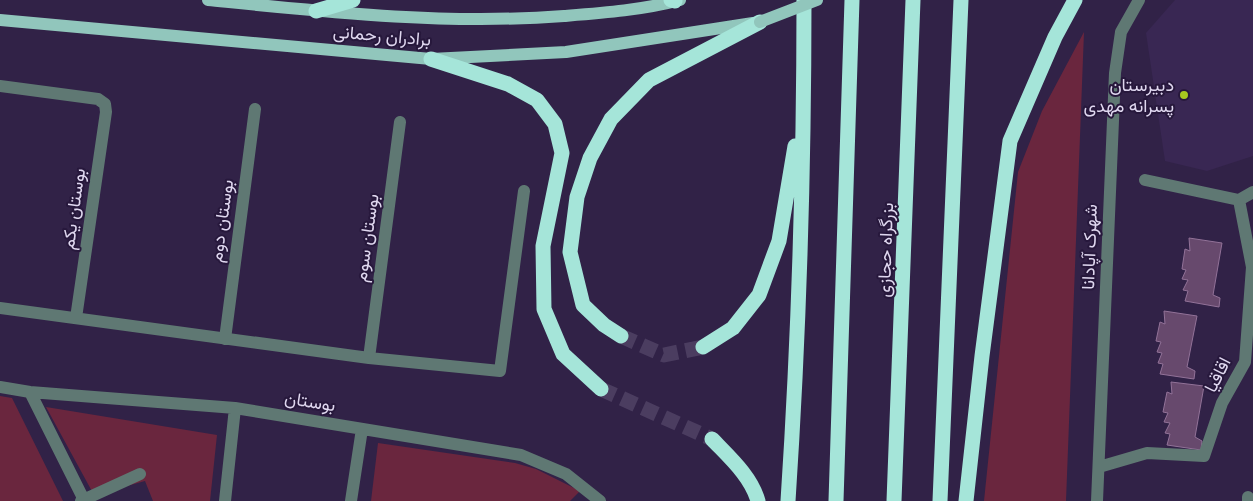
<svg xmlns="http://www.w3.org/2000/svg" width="1253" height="501" font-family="Spectral,Vazirmatn,serif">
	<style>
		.built { fill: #392753 }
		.green { fill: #6a263e }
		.building { fill: #67496d; stroke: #927298 }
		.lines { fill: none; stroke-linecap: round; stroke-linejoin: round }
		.highway-tunnel { stroke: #4b3d60; stroke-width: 15; stroke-dasharray: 15 8; stroke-linecap: butt }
		.minor { stroke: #5f7873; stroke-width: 12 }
		.major { stroke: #91c6bc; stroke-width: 12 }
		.highway { stroke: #a5e5d9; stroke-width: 15 }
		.major-bridge { stroke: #91c6bc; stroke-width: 12 }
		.poi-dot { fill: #a7c81f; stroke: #27183c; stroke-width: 2 }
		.labels { text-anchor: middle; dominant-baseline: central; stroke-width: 4; stroke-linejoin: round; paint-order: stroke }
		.street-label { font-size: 18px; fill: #dfd7ef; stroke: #27183c }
		.poi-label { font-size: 18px; fill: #dfd7ef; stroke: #27183c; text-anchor: end }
	</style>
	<rect width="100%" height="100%" fill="#312247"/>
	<path class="built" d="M1175 0H1253V156L1207 171 1165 161 1146 33Z"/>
	<path class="green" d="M1084 32 1066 501H984L1018 172 1042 111Z
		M0 396 12 398 63 501H0Z
		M46 407 217 435 210 501H153L145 481 94 495Z
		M378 443 515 463 536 469 580 491 570 501H371Z"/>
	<path class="building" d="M1189 238 1222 243 1213 295 1220 298 1219 307 1185 301 1188 291 1183 290 1188 280 1182 279 1186 270 1182 269 1185 249 1190 251Z
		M1164 311 1197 316 1187 367 1195 371 1194 379 1160 374 1163 364 1158 363 1162 353 1157 352 1161 342 1156 341 1160 322 1165 324Z
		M1171 382 1204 386 1195 437 1202 441 1201 450 1167 445 1170 434 1165 433 1170 423 1164 422 1168 413 1163 412 1167 392 1172 394Z"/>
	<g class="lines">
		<path class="highway-tunnel" d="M621 336 664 355 703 347
			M601 389 712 439"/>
		<path class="minor" d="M0 86 98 99 105 104 106 112 76 318
			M1145 180 1239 200 1253 192
			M0 308 369 358 500 371 524 191
			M225 339 255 109
			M369 358 400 122
			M0 387 30 392 235 408 521 455 566 474 600 501
			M30 392 84 500
			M1099 467 1147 453 1204 456 1222 403 1245 362 1252 267 1239 200
			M81 501 140 474
			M225 501 235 408
			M351 501 362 429
			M1097 501 1115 73 1121 32 1139 0
			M1248 501V497"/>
		<path class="major" d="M208 0C327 12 444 25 564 16 602 13 643 10 680 0
			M0 20 431 59 566 52 753 23"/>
		<path class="highway" d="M671 0 675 1
			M316 11 353 0
			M431 59 508 84 537 100 555 124 562 153 543 246 544 309 563 354 601 389
			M621 336 604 325 583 305 570 252 577 197 590 158 611 119 649 80 760 22
			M703 347 733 328 759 295 779 241 795 146
			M712 439C729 457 751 476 758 501
			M788 501C799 334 804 167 804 0
			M836 501 852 0
			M894 501 913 0
			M940 501 961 0
			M966 501 982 356 1010 141 1055 37 1075 0"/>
		<path class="major-bridge" d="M760 22 817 0"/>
	</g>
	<circle class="poi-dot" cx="1184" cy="95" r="5"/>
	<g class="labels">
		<g class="street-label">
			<text transform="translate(382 36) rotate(5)">برادران رحمانی</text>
			<text transform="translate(74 209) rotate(-82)">بوستان یکم</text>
			<text transform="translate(222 221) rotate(-82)">بوستان دوم</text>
			<text transform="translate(367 238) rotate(-82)">بوستان سوم</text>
			<text transform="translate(1090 247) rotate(-88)">شهرک آپادانا</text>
			<text transform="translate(886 250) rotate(-88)">بزرگراه حجازی</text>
			<text transform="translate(1218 375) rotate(-63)">اقاقیا</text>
			<text transform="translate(310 402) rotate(9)">بوستان</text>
		</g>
		<g class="poi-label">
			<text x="1174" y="85">دبیرستان<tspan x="1174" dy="21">پسرانه مهدی</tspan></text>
		</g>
	</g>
</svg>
